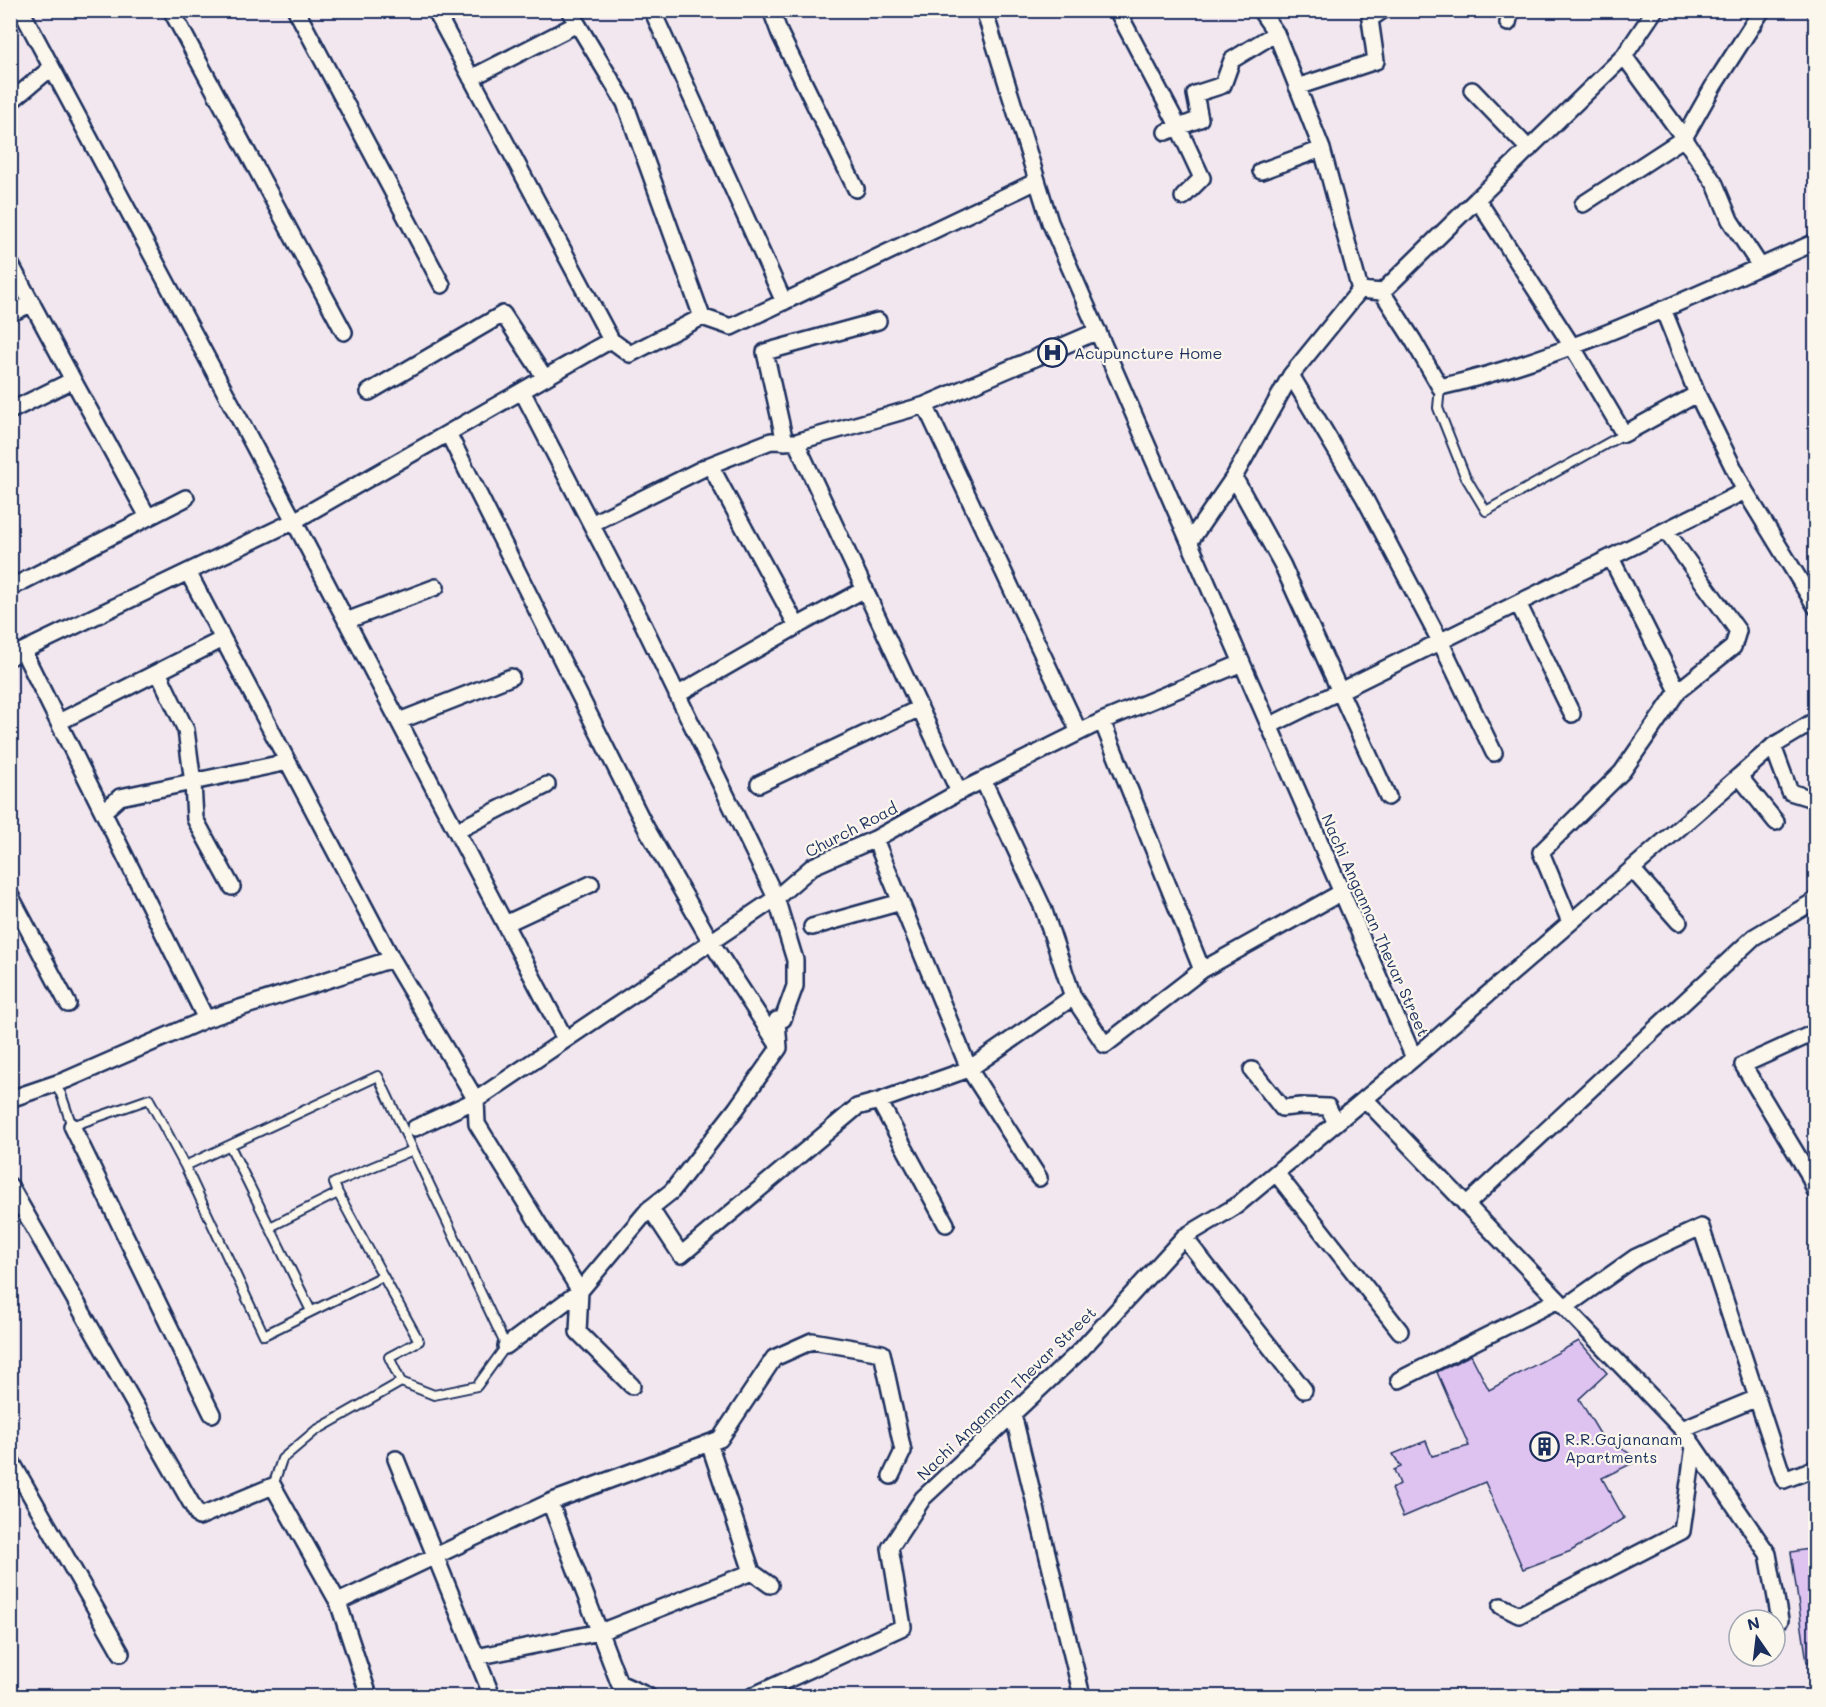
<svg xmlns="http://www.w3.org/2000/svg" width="1826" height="1707" font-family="Mali,sans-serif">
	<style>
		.building { fill: #dec3f1; stroke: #1b2f5e; stroke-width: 1.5 }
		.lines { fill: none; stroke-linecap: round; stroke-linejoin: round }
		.lane-casing { stroke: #1b2f5e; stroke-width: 12 }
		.street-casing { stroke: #1b2f5e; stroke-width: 20 }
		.lane { stroke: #fbf7ec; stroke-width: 8 }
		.street { stroke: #fbf7ec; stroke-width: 15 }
		.labels { text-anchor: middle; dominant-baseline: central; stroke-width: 4.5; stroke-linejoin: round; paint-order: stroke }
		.poi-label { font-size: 16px; fill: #1b2f5e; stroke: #fbf7ec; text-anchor: start }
		.street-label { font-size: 16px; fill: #1b2f5e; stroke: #fbf7ec }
	</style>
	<rect width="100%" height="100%" fill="#f2e7ee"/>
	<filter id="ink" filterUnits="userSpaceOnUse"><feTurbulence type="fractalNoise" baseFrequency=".0167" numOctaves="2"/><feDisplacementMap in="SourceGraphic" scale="12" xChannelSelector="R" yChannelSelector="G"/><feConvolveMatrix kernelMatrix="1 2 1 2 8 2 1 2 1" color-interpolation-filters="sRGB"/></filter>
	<g filter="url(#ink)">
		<path class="building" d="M1579 1341 1607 1373 1579 1399 1600 1434 1639 1460 1602 1478 1624 1518 1571 1551 1523 1569 1485 1482 1403 1517 1391 1489 1400 1484 1394 1470 1401 1467 1393 1454 1426 1441 1432 1456 1469 1446 1437 1372 1471 1355 1489 1390Z
			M1815 1548V1662H1807L1791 1552Z"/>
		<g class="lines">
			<defs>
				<path id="lane" d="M1440 387 1438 408 1465 476 1486 511 1624 434
					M54 1084 61 1094 72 1126 149 1099 185 1166 264 1335 383 1276 419 1341 389 1357 401 1382 434 1395 477 1386 506 1346 378 1076 185 1166
					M230 1146 311 1311
					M338 1193 334 1183 413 1150
					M270 1227 338 1193 383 1276
					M273 1486 282 1459 315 1431 401 1382"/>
				<path id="street" d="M21 10 294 521 565 1039
					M171 10 344 332
					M296 10 442 285
					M435 10 611 340 630 354 702 317 731 327 1037 181
					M569 10 625 103 702 317
					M652 10 784 302
					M771 10 780 34 856 189
					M1121 10 1118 12 1174 118 1202 178 1183 197
					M1260 10 1276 33 1322 149 1360 290 1382 292 1413 340 1440 387C1571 357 1693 295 1816 242
					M1815 10 1816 11
					M1508 23 1511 10
					M471 78 577 24
					M1297 87 1376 61 1370 19 1383 10
					M1472 90 1529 149
					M10 102 51 68
					M1166 132 1200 119 1195 94 1223 85 1232 60 1276 33
					M1261 171 1322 149
					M1477 199 1624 56 1655 10
					M1583 204 1684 138 1624 56
					M10 263 73 380 10 411
					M1760 266 1730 220 1715 184 1684 138 1714 85 1762 10
					M1663 309 1697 394
					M10 314 32 303
					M1291 375 1365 499 1440 641 1494 753
					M73 380 148 517
					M369 392 503 314 545 378
					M925 405 1079 732
					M448 433 645 826 711 942 778 1045
					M785 442 765 352 878 321
					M1234 477 1282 564 1388 797
					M1745 491 1816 607
					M591 524 710 465
					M1190 541 1234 477 1291 375 1360 290
					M1611 558 1678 691
					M188 572 223 639
					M10 588 186 498
					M1518 603 1572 714
					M346 621 436 587
					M797 626 865 589
					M23 651 206 1019
					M10 657 294 521 611 340
					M158 672 186 730 193 783 195 819 232 887
					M677 695 797 626 710 465 771 441 796 442
					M399 721 511 677
					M1102 721 1202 970
					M59 722 223 639 392 959 476 1100 477 1124 580 1291 578 1332 632 1386
					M1269 726 1745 491 1697 394 1624 434 1572 346 1477 199 1382 292
					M1773 746 1790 792 1816 800
					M1739 776 1773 746 1816 720
					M983 780 1043 908 1073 997 1105 1045 1202 970 1342 892
					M759 784 920 708
					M959 792 796 442 925 405 1098 331
					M103 812 120 797 288 762
					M456 831 547 785
					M875 839 969 1069 1039 1178
					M1632 869 1739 776 1776 822
					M10 895 68 1004
					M1570 922 1541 852 1622 772 1678 691 1733 647 1738 631 1666 531
					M505 924 591 884
					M812 927 901 902
					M1414 1058 1632 869 1679 922
					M1252 1070 1282 1108 1301 1106 1328 1107 1336 1123
					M10 1099 66 1080 206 1019 392 959
					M1365 1099 1682 1429 1768 1554 1780 1620
					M72 1126 212 1414
					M415 1128 476 1100 776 898 813 866 875 839 959 792 1102 721 1242 663
					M1816 1170 1808 1173 1816 1193
					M1276 1173 1400 1331
					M1808 1173 1743 1065 1816 1032
					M10 1186 199 1517 273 1486 338 1602 369 1696
					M1466 1205 1754 937 1816 900
					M650 1208 681 1255 857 1107 879 1101
					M946 1224 879 1101 969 1069 1073 997
					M1184 1237 1304 1390
					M1565 1307 1636 1257 1701 1227 1784 1480 1816 1468
					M506 1346 580 1291 648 1210 672 1191 736 1109 779 1048 777 1020 783 1019 795 986V960L776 898 643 624 522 391
					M1399 1380 1558 1300
					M1013 1414 1082 1696
					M1682 1429 1757 1398
					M709 1443 752 1572 770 1585
					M10 1459 121 1653
					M396 1459 492 1696
					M338 1602 550 1502
					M1501 1606 1519 1615 1682 1531 1694 1446
					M476 1657 600 1632 752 1572
					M648 1696 619 1683 550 1502 720 1439 774 1358 812 1341 882 1353 903 1451 891 1476
					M752 1696 903 1627 890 1548 923 1498 1081 1350 1184 1237 1236 1206 1414 1058 1050 222 984 10"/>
			</defs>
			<use href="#lane" class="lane-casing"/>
			<use href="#street" class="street-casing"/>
			<use href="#lane" class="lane"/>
			<use href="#street" class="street"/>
		</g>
	</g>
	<defs>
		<symbol id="hospital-ring" viewBox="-11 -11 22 22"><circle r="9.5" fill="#fbf7ec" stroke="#1b2f5e" stroke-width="1.5"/><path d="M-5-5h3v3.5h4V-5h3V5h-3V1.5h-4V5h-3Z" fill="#1b2f5e"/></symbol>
		<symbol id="building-ring" viewBox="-11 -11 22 22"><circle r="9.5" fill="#fbf7ec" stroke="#1b2f5e" stroke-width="1.5"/><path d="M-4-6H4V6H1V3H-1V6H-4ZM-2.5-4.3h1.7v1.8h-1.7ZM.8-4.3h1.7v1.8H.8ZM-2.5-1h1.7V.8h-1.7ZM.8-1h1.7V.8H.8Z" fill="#1b2f5e"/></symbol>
	</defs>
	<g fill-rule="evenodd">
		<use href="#hospital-ring" x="1036" y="336" width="33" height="33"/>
		<use href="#building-ring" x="1528" y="1430" width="33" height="33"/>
	</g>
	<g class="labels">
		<g class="poi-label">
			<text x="1074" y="352">Acupuncture Home</text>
			<text x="1565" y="1438">R.R.Gajananam<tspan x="1565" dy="18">Apartments</tspan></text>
		</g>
		<g class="street-label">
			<text transform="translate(851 829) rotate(-27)">Church Road</text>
			<text transform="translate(1376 925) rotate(66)">Nachi Angannan Thevar Street</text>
			<text transform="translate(1006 1393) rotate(-44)">Nachi Angannan Thevar Street</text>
		</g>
	</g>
	<rect width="1826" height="1707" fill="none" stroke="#fbf7ec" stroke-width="36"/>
	<rect x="18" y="18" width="1790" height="1671" fill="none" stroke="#1b2f5e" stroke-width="2" filter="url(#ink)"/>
	<g transform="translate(1757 1638) rotate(346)"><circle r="28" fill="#fbf7ec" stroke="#a1a7b3" stroke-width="1.5"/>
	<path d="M0-4.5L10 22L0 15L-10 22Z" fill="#1b2f5e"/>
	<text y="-9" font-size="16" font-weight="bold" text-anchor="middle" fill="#1b2f5e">N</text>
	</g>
</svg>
